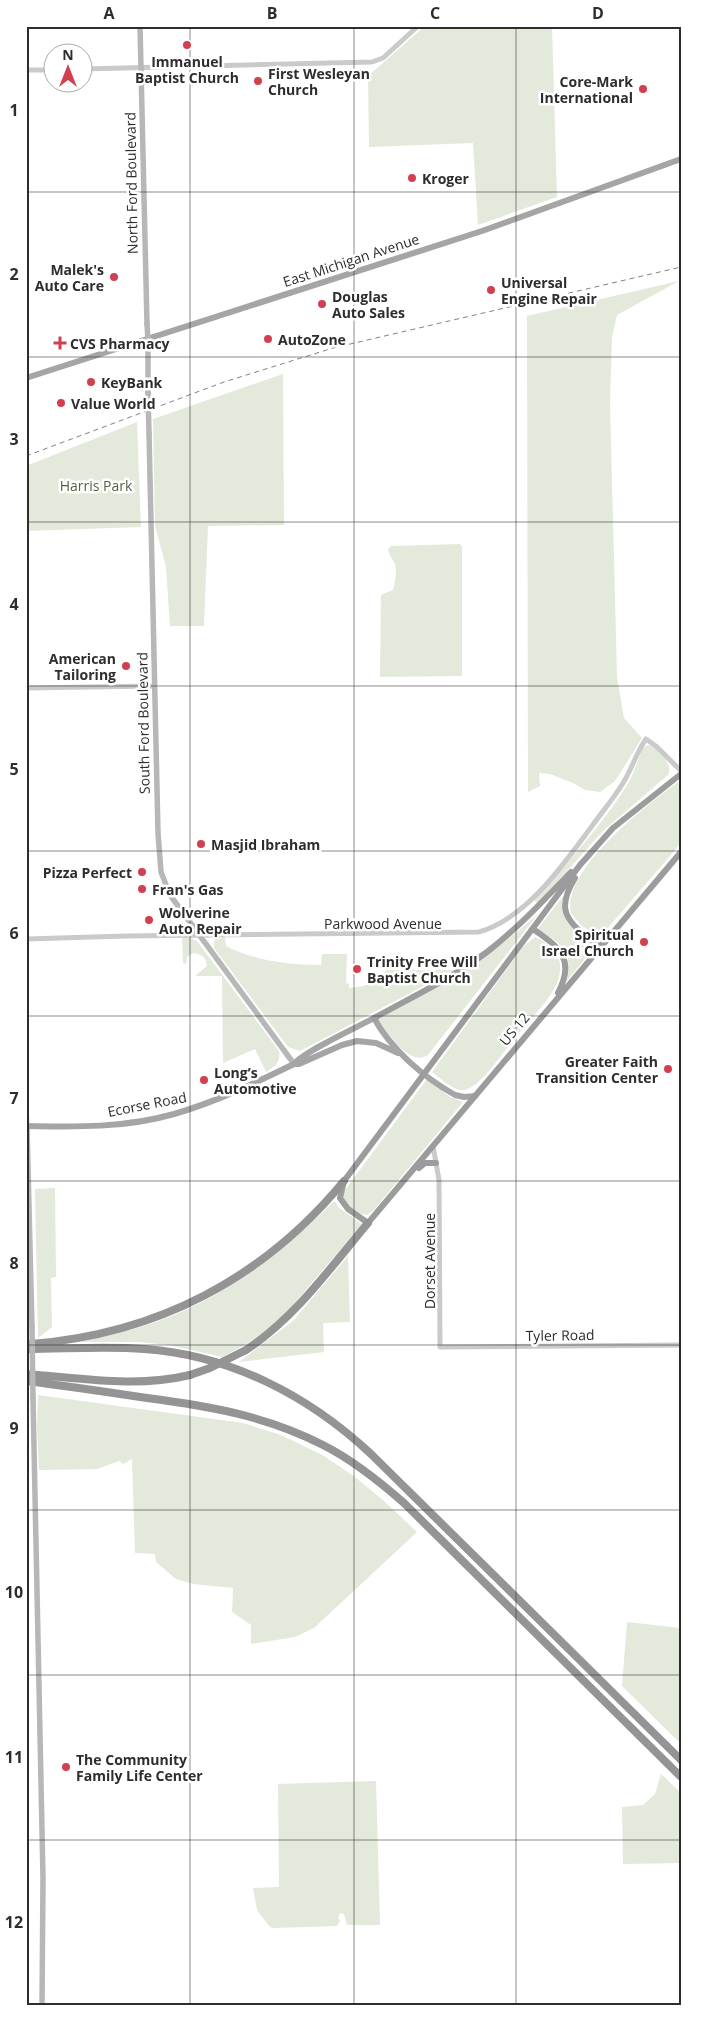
<svg xmlns="http://www.w3.org/2000/svg" width="707" height="2032" font-family="'Open Sans',sans-serif">
	<style>
		.green { fill: #e3e9db }
		.lines { fill: none; stroke-linecap: round; stroke-linejoin: round }
		.tertiary { stroke: #cacaca; stroke-width: 5 }
		.secondary { stroke: #b7b7b7; stroke-width: 5.5 }
		.primary { stroke: #a5a5a5; stroke-width: 6 }
		.trunk { stroke: #9c9c9c; stroke-width: 6 }
		.motorway { stroke: #949494; stroke-width: 8 }
		.rail { stroke: #828282; stroke-width: 1; stroke-dasharray: 5 4; stroke-linecap: butt }
		.secondary-bridge { stroke: #b7b7b7; stroke-width: 5.5 }
		.motorway-bridge { stroke: #949494; stroke-width: 8 }
		.grid { fill: none; stroke: #2d2d2d; stroke-width: 1; stroke-opacity: 0.55 }
		.poi-dot { fill: #d2404f; stroke: #fff; stroke-width: 2 }
		.labels { text-anchor: middle; dominant-baseline: central; stroke-width: 5; stroke-linejoin: round; paint-order: stroke }
		.poi-label { font-size: 14px; font-weight: bold; fill: #2d2d2d; stroke: #fff; text-anchor: start }
		.street-label { font-size: 14px; fill: #2d2d2d; stroke: #fff }
		.park-label { font-size: 14px; fill: #51633f; stroke: #fff }
		.neatline { fill: none; stroke: #2d2d2d; stroke-width: 2 }
		.grid-label { font-size: 16px; text-anchor: middle; font-weight: bold; fill: #2d2d2d }
	</style>
	<rect width="100%" height="100%" fill="#fff"/>
	<path class="green" d="M425 26H552L557 197 478 225 473 143 369 147 368 76Z
		M679 281 617 315 612 337 610 403 617 677 624 718 642 738 615 781 600 792 585 790 573 783 550 774 539 773 540 786 528 792 527 316Z
		M283 374 284 525 208 526 204 626H170L166 567 155 526 153 419Z
		M137 422 141 527 26 531V466Z
		M460 544 462 546V676L380 677 381 595 393 590C395 582 397 572 395 564 393 559 389 556 388 549L391 546Z
		M649 745C658 749 672 762 669 774L603 831 538 903 533 900C565 866 604 823 629 782 635 771 638 758 644 747Z
		M681 780V843L607 929 599 937 597 936 581 925 571 913C561 870 649 803 681 780Z
		M563 896C558 922 576 932 595 946L567 981C567 974 569 967 568 960 567 945 549 937 538 929Z
		M538 914 428 1055C410 1068 387 1032 378 1019 436 988 489 958 538 914Z
		M182 937 191 938 197 941 279 1051C281 1063 275 1066 266 1072L255 1049 223 1063 222 976H195L207 966C206 957 202 954 193 953L187 957 186 964 183 963Z
		M225 937 226 946C256 961 288 965 321 965L322 954H347L346 983 349 984V988C369 986 373 984 386 970H454L300 1051 288 1047 214 948V940Z
		M535 937C541 939 549 945 553 950 578 977 532 1016 516 1036 506 1048 480 1089 464 1090 453 1091 440 1078 432 1072L523 947Z
		M427 1079 450 1097 463 1102 374 1210 367 1215C356 1214 347 1206 343 1196L345 1190Z
		M55 1188 56 1277 51 1278 52 1327 38 1338 35 1189Z
		M333 1202H336L338 1207 362 1224 287 1312 267 1330 245 1345 222 1357 169 1345 139 1342H81C102 1337 123 1332 144 1326 218 1303 279 1256 333 1202Z
		M348 1256 350 1322 323 1323 324 1352 239 1362 293 1321Z
		M38 1395 243 1423 281 1435 324 1456 355 1477 384 1501 417 1532 314 1628 295 1637 251 1644V1625L232 1612 233 1588 193 1584 176 1579 156 1562 155 1554 135 1553 132 1459 123 1464 119 1461 97 1469 39 1470 37 1427Z
		M627 1622 681 1628V1744L622 1686Z
		M661 1774 681 1793V1863L623 1864 622 1807 643 1805 655 1794Z
		M376 1781 380 1925H347L344 1914 340 1913 338 1918 340 1921 337 1926 272 1928 269 1926 257 1910 253 1888 279 1887 278 1784Z"/>
	<g class="lines">
		<path class="tertiary" d="M82 69 372 62 383 58 418 26
			M26 70H52
			M26 688 154 686
			M26 939 126 936 479 932C527 918 563 865 592 826 602 812 614 798 623 783 632 769 636 753 646 739L657 747 681 771
			M26 1100 27 1126
			M433 1146 439 1180 440 1347 681 1345"/>
		<path class="secondary" d="M140 26 147 324
			M148 340V393
			M149 433 158 833 161 872 170 895 294 1064
			M27 1126 32 1327
			M33 1399 43 1878 42 2006"/>
		<path class="primary" d="M26 378 482 231 681 159
			M294 1064C305 1051 356 1028 374 1018 391 1049 423 1077 455 1095L464 1097 475 1096
			M26 1126C76 1127 126 1128 174 1114 216 1102 255 1083 294 1064H299L342 1045 357 1041 376 1043 398 1053"/>
		<path class="trunk" d="M681 774 613 828 580 865 344 1181 340 1198 348 1209 368 1223 681 852
			M575 878C559 904 562 918 586 936 592 940 596 944 604 943
			M533 929C559 947 576 959 558 993
			M374 1018C412 997 452 978 487 952 518 928 544 900 571 872
			M419 1168 425 1163H436"/>
		<path class="motorway" d="M31 1344C157 1334 263 1279 344 1181
			M26 1349C65 1349 105 1346 144 1349 231 1355 309 1396 371 1454L681 1760
			M246 1350C295 1318 330 1268 368 1223
			M26 1374C81 1378 136 1388 190 1375
			M26 1381C67 1386 107 1392 147 1398 209 1406 267 1416 323 1445 353 1460 379 1481 404 1503L681 1777"/>
		<path class="rail" d="M26 456 224 382 333 348 681 267"/>
		<path class="secondary-bridge" d="M147 324 148 340
			M148 393 149 433
			M32 1327 33 1399"/>
		<path class="motorway-bridge" d="M190 1375 210 1368 246 1350"/>
	</g>
	<path class="grid" d="M190 26V2006M354 26V2006M516 26V2006M26 192H681M26 357H681M26 522H681M26 686H681M26 851H681M26 1016H681M26 1181H681M26 1345H681M26 1510H681M26 1675H681M26 1840H681"/>
	<g class="poi-dot">
		<circle cx="187" cy="45" r="5"/>
		<circle cx="258" cy="81" r="5"/>
		<circle cx="643" cy="89" r="5"/>
		<circle cx="412" cy="178" r="5"/>
		<circle cx="114" cy="277" r="5"/>
		<circle cx="491" cy="290" r="5"/>
		<circle cx="322" cy="304" r="5"/>
		<circle cx="268" cy="339" r="5"/>
		<path d="M57.5 335.5h5v5h5v5h-5v5h-5v-5h-5v-5h5z"/>
		<circle cx="91" cy="382" r="5"/>
		<circle cx="61" cy="403" r="5"/>
		<circle cx="126" cy="666" r="5"/>
		<circle cx="201" cy="844" r="5"/>
		<circle cx="142" cy="872" r="5"/>
		<circle cx="142" cy="889" r="5"/>
		<circle cx="149" cy="920" r="5"/>
		<circle cx="644" cy="942" r="5"/>
		<circle cx="357" cy="969" r="5"/>
		<circle cx="668" cy="1069" r="5"/>
		<circle cx="204" cy="1080" r="5"/>
		<circle cx="66" cy="1767" r="5"/>
	</g>
	<g class="labels">
		<g class="poi-label">
			<text x="187" y="61" text-anchor="middle">Immanuel<tspan x="187" dy="16">Baptist Church</tspan></text>
			<text x="268" y="73">First Wesleyan<tspan x="268" dy="16">Church</tspan></text>
			<text x="633" y="81" text-anchor="end">Core-Mark<tspan x="633" dy="16">International</tspan></text>
			<text x="422" y="178">Kroger</text>
			<text x="104" y="269" text-anchor="end">Malek's<tspan x="104" dy="16">Auto Care</tspan></text>
			<text x="501" y="282">Universal<tspan x="501" dy="16">Engine Repair</tspan></text>
			<text x="332" y="296">Douglas<tspan x="332" dy="16">Auto Sales</tspan></text>
			<text x="278" y="339">AutoZone</text>
			<text x="70" y="343">CVS Pharmacy</text>
			<text x="101" y="382">KeyBank</text>
			<text x="71" y="403">Value World</text>
			<text x="116" y="658" text-anchor="end">American<tspan x="116" dy="16">Tailoring</tspan></text>
			<text x="211" y="844">Masjid Ibraham</text>
			<text x="132" y="872" text-anchor="end">Pizza Perfect</text>
			<text x="152" y="889">Fran's Gas</text>
			<text x="159" y="912">Wolverine<tspan x="159" dy="16">Auto Repair</tspan></text>
			<text x="634" y="934" text-anchor="end">Spiritual<tspan x="634" dy="16">Israel Church</tspan></text>
			<text x="367" y="961">Trinity Free Will<tspan x="367" dy="16">Baptist Church</tspan></text>
			<text x="658" y="1061" text-anchor="end">Greater Faith<tspan x="658" dy="16">Transition Center</tspan></text>
			<text x="214" y="1072">Long’s<tspan x="214" dy="16">Automotive</tspan></text>
			<text x="76" y="1759">The Community<tspan x="76" dy="16">Family Life Center</tspan></text>
		</g>
		<g class="street-label">
			<text transform="translate(131 183) rotate(-91)">North Ford Boulevard</text>
			<text transform="translate(351 260) rotate(-18)">East Michigan Avenue</text>
			<text transform="translate(143 723) rotate(-91)">South Ford Boulevard</text>
			<text x="383" y="923">Parkwood Avenue</text>
			<text transform="translate(514 1029) rotate(-50)">US 12</text>
			<text transform="translate(147 1104) rotate(-11)">Ecorse Road</text>
			<text transform="translate(429 1261) rotate(-90)">Dorset Avenue</text>
			<text transform="translate(560 1335) rotate(-1)">Tyler Road</text>
		</g>
		<g class="park-label">
			<text x="96" y="485">Harris Park</text>
		</g>
	</g>
	<rect width="707" height="2032" fill="none" stroke="#ffffff" stroke-width="55"/>
	<g transform="translate(68 68)"><circle r="24" fill="#ffffff" stroke="#ababab"/>
	<path d="M0-4L9 19L0 12L-9 19Z" fill="#d2404f"/>
	<text y="-8" font-size="14" font-weight="bold" text-anchor="middle" fill="#2d2d2d">N</text>
	</g>
	<rect x="28" y="28" width="652" height="1976" class="neatline"/>
	<g class="grid-label">
		<text x="109" y="19">A</text>
		<text x="272" y="19">B</text>
		<text x="435" y="19">C</text>
		<text x="598" y="19">D</text>
		<text x="14" y="116">1</text>
		<text x="14" y="280">2</text>
		<text x="14" y="445">3</text>
		<text x="14" y="610">4</text>
		<text x="14" y="775">5</text>
		<text x="14" y="939">6</text>
		<text x="14" y="1104">7</text>
		<text x="14" y="1269">8</text>
		<text x="14" y="1434">9</text>
		<text x="14" y="1598">10</text>
		<text x="14" y="1763">11</text>
		<text x="14" y="1928">12</text>
	</g>
</svg>
